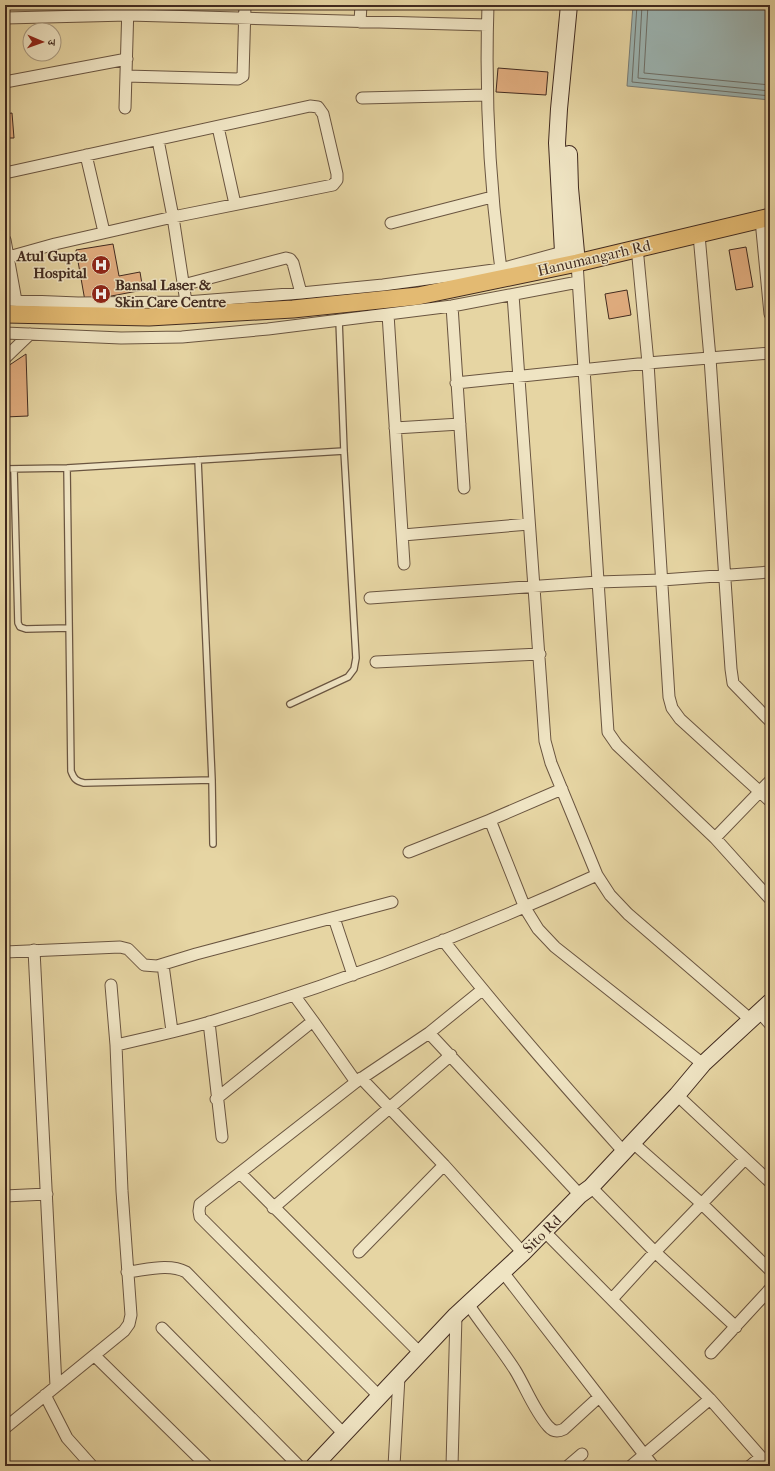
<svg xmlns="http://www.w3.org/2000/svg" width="775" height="1471" font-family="'IM FELL French Canon','Noto Serif Devanagari',serif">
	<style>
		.water { fill: #9cb5b3; stroke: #787d78 }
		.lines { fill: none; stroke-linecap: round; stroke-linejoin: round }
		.shore { stroke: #6e7069; stroke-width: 1 }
		.building { fill: #e1ad7f; stroke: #412a1f }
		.lane-casing { stroke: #6a5540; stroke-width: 8 }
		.street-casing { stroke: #6a5540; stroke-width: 13 }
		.secondary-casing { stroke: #412a1f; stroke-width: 18 }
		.primary-casing { stroke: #412a1f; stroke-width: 19 }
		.lane { stroke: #efe4c3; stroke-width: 5.5 }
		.street { stroke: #efe4c3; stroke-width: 11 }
		.secondary { stroke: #efe4c3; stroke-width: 16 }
		.primary { stroke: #e3ba72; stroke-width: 17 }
		.labels { text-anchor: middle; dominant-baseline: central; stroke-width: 3; stroke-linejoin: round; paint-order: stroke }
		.poi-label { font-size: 15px; font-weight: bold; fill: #412a1f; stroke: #efe4c3; text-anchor: end }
		.street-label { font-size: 15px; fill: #412a1f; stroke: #efe4c3 }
	</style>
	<rect width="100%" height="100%" fill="#e6d5a3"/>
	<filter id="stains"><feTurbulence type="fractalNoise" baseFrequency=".005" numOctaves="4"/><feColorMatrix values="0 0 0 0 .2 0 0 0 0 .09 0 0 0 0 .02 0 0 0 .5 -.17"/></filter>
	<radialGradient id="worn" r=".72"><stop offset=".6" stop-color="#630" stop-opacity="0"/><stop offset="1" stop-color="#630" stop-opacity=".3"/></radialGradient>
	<path class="water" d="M633 5H770V100L627 86Z"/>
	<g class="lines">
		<path class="shore" d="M637 5 632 82 770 96
			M642 5 638 78 770 91
			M648 5 644 73 770 85"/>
	</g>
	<path class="building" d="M498 68 548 72 546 95 496 92Z
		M12 113 14 138H5V114Z
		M113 244 119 276 140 272 143 290 85 301 76 250Z
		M746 247 753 287 736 290 729 250Z
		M627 290 631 315 609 319 605 294Z
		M26 354 28 416 5 417V368Z"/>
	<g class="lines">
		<defs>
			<path id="lane" d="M198 460 212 780 213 844
				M67 468 71 771C74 779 76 781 84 783L212 780
				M5 469 67 468 344 451
				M14 469 18 623 20 627 26 629 69 628
				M290 704 348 677 354 669 356 658 344 451 339 320"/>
			<path id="street" d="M488 5C485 95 489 180 501 269
				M5 18 128 15 487 25
				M360 22 361 5
				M126 76 238 79 243 76 245 5
				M5 82 127 59
				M362 98 486 95
				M125 108 128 5
				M218 127 235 204
				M158 140 173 217 186 302
				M86 155 104 232
				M5 173 310 106 318 107 323 114 337 174V180L333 185 173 217 55 244 5 258
				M761 220 770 314
				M391 223 492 197
				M699 235 710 358 731 669 733 683 770 721
				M5 240 16 301
				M637 247 648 363 669 697 672 708 680 719 770 801
				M577 263 608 732 617 745 715 838 770 899
				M183 285 286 258 290 259 293 263 301 293
				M513 295 545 741 551 763 597 875 610 895 628 914 751 1020
				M5 300 78 303 186 302 301 293 383 285 501 269 570 250
				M452 306 464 488
				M388 314 404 564
				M5 333 121 338 182 337 268 329 452 306 578 282
				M5 358 30 334
				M456 383 648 363 770 353
				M395 428 460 424
				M403 535 529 524
				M370 598 598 582 662 580 770 572
				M376 662 540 654
				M562 789 490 820 525 908 538 929 555 947 703 1064
				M715 838 770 781
				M409 852 490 820
				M334 918 353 975
				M443 940C500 1013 561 1082 623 1151
				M34 950 56 1386
				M5 952 120 947 128 949 144 965 157 966 196 954 392 902
				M163 965 172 1031
				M111 985 116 1045
				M760 1013 770 1024
				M313 1021 356 1082
				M209 1022 222 1137
				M429 1033 580 1195
				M361 1078 444 1165 523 1253
				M677 1095 770 1182
				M216 1099 313 1021 294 995
				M632 1142 701 1203 770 1270
				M241 1174 421 1354
				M591 1187 655 1252 736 1327
				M5 1196 47 1194
				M273 1208 451 1055
				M544 1231 710 1399
				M359 1252 444 1165
				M502 1271 653 1466
				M127 1272C146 1270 169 1263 186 1272L343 1433
				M612 1299 655 1252 744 1160
				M468 1304C483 1326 500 1347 515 1370 526 1388 534 1410 548 1426 553 1432 558 1432 564 1429L599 1397
				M162 1328 299 1466
				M711 1353 770 1289
				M95 1356 207 1466
				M45 1395 67 1438 92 1466
				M380 1397 200 1217 199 1211 200 1204 356 1082 429 1033 482 990
				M5 1428 124 1331 129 1324 131 1315 122 1191 116 1045C147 1038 179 1031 210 1022 342 982 472 932 597 875
				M394 1466 399 1377
				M452 1466 456 1315
				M568 1466 582 1454
				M631 1466 710 1399 769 1466
				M750 1466 761 1457"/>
			<path id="secondary" d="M569 154 570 188 577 263
				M566 265 563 252 557 143 559 109 569 5
				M314 1466 456 1315 523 1253 580 1195 591 1187 677 1095 703 1064 770 1002"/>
			<path id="primary" d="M5 314 149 317 293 309 418 296 577 263 770 217"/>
		</defs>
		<use href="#lane" class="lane-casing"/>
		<use href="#street" class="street-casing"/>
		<use href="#secondary" class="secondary-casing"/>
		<use href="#primary" class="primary-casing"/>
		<use href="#lane" class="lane"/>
		<use href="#street" class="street"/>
		<use href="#secondary" class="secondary"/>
		<use href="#primary" class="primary"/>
	</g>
	<defs>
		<symbol id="hospital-disc" viewBox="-11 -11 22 22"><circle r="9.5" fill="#8f2418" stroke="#efe4c3"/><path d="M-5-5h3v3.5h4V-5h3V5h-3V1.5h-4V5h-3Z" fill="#fff"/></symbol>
	</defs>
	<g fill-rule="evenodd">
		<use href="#hospital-disc" x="90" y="254" width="22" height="22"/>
		<use href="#hospital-disc" x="90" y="283" width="22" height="22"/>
	</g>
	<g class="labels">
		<g class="poi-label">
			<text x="87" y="256">Atul Gupta<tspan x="87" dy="17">Hospital</tspan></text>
			<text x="115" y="285" text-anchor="start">Bansal Laser &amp;<tspan x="115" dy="17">Skin Care Centre</tspan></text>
		</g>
		<g class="street-label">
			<text transform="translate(594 258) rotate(-13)">Hanumangarh Rd</text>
			<text transform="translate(542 1234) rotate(-45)">Sito Rd</text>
		</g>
	</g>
	<rect width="775" height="1471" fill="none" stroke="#e6d5a3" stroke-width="20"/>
	<rect x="6" y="6" width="763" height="1459" fill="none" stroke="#412a1f" stroke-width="2"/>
	<rect x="10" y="10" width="755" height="1451" fill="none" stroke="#412a1f"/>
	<g transform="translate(42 42) rotate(92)"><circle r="19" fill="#efe4c3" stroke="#a99a81"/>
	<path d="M0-3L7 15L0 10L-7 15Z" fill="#8f2418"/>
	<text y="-6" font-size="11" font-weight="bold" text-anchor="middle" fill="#412a1f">उ</text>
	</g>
	<rect width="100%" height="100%" filter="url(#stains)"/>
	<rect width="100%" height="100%" fill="url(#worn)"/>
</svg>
